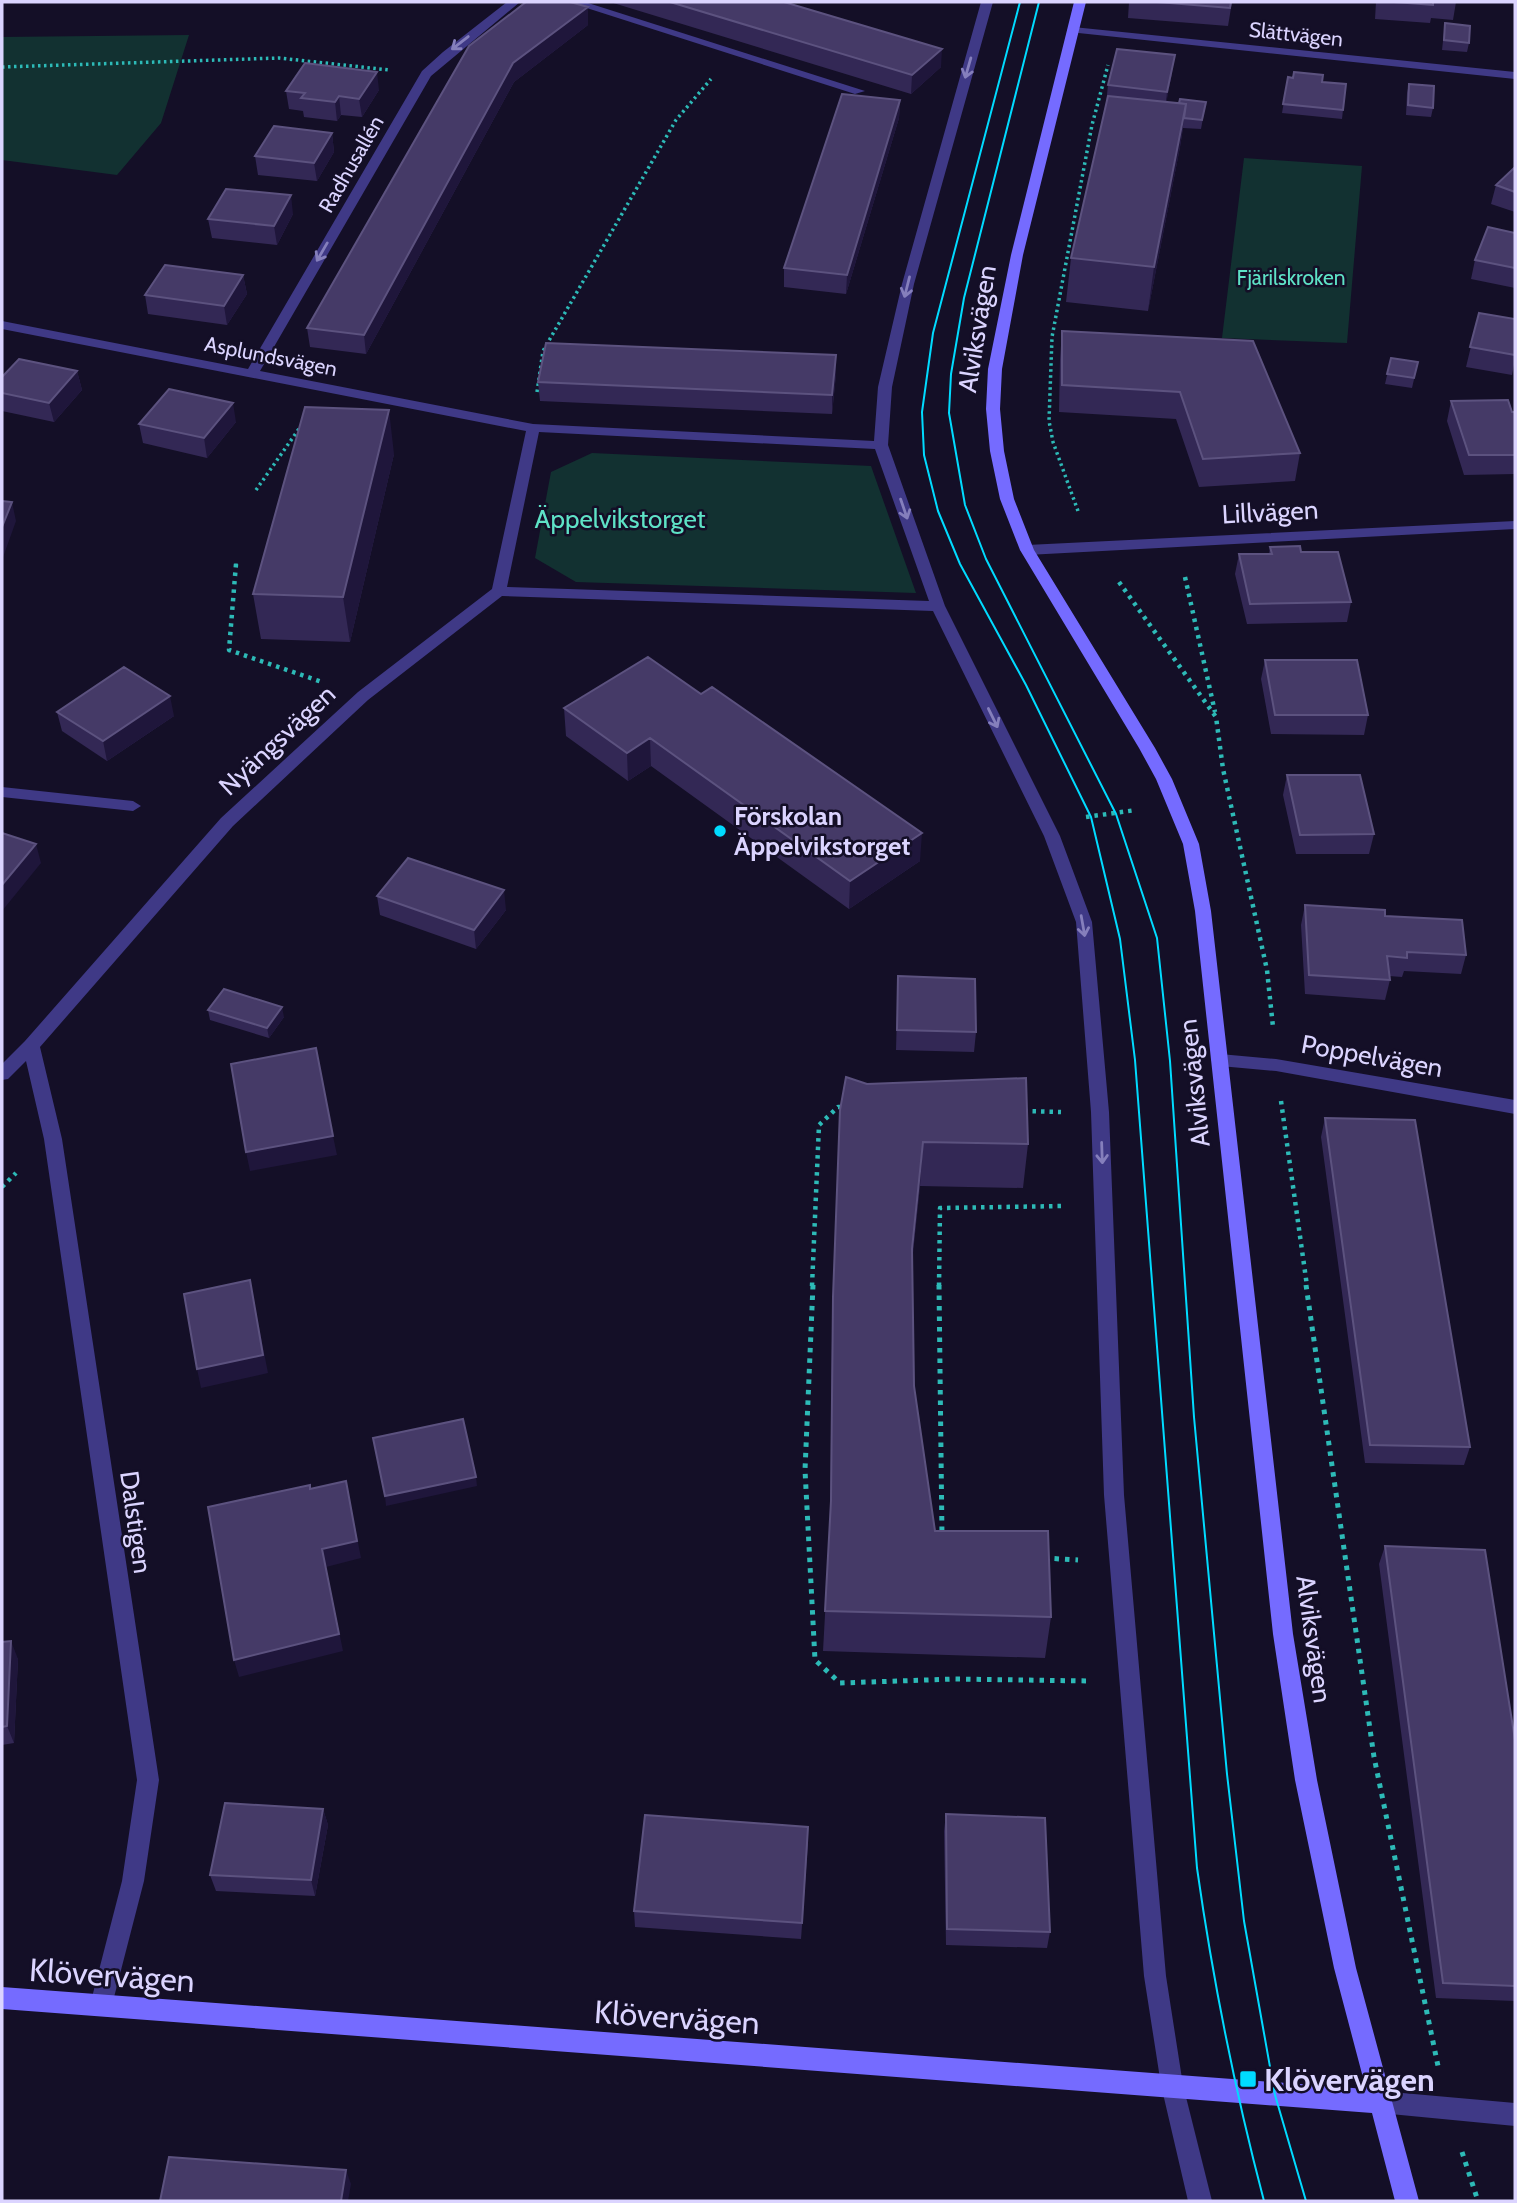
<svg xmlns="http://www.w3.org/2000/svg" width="1517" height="2203" font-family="Cabin,sans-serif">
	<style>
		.green { fill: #123131 }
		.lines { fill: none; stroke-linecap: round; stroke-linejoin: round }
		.path-far2 { stroke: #2dbab7; stroke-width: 3.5; stroke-dasharray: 2.5 3.5; stroke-linecap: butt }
		.path-far1 { stroke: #2dbab7; stroke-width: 4.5; stroke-dasharray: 3.5 5; stroke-linecap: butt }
		.path { stroke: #2dbab7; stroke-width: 5; stroke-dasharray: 4.5 6; stroke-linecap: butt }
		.lane { fill: #3f3986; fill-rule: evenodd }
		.street { fill: #3f3986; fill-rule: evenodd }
		.secondary { fill: #756bff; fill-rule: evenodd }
		.tram { stroke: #00dbff; stroke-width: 2 }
		.wall { fill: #332855 }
		.shaded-wall { fill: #1f163b }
		.building { fill: #453a67; stroke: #5c527f; stroke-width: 2 }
		.oneway { stroke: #857fbc }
		.poi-dot { fill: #00dbff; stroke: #140f27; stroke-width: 2.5 }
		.labels { text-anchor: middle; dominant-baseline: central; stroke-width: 5; stroke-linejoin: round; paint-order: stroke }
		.far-street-label { font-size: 21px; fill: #dbd4ff; stroke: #140f27 }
		.far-park-label { font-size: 21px; fill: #5ee2c6; stroke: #140f27 }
		.street-label { font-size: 26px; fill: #dbd4ff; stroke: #140f27 }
		.park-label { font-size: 26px; fill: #5ee2c6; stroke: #140f27 }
		.poi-label { font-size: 26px; font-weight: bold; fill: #dbd4ff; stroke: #140f27; text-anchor: start }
		.near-street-label { font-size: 32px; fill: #dbd4ff; stroke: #140f27 }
		.near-poi-label { font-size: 32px; font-weight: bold; fill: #dbd4ff; stroke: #140f27; text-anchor: start }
	</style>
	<rect width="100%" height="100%" fill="#140f27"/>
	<path class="green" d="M189 35 161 123 117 175 2 160V37Z
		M1244 158 1362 166 1347 343 1222 338Z
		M592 453 871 466 916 593 576 582 535 558 551 472Z"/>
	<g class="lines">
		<path class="path-far2" d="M2 67 279 58 389 70
			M537 392 543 351 676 120 711 79
			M256 490 301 426
			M1078 511 1053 442 1049 421 1052 337 1092 125 1108 65
			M236 566V563"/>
		<path class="path-far1" d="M236 564 229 650 322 682
			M1185 577 1215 712
			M1119 582 1216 717 1223 769 1267 970 1273 1027
			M1086 817 1136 810
			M1281 1101 1307 1286
			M1024 1111 1061 1112
			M2 1187 16 1173
			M812 1286 819 1125 838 1107H844
			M939 1286 940 1208 1064 1206"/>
		<path class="path" d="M813 1285 805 1470 815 1660 840 1683 955 1679 1090 1681
			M939 1285 942 1537
			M1306 1285 1374 1757 1438 2066
			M1044 1558 1078 1560
			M1462 2152 1478 2201"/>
		<path class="lane" d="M568 2H585L865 91 855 94Z"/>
		<path class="street" d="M507 2H520L431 76 260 371 533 424 874 441 878 387 902 284 981 2H993L914 284 892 387 888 445 945 606 1060 836 1092 922 1109 1112 1124 1495 1166 1976 1183 2085 1212 2201H1188L1161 2085 1144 1976 1104 1495 1091 1112 1076 922 1044 836 933 611 502 596 368 700 233 826 40 1047 62 1139 159 1780 144 1881 112 2005 109 2013 101 2016 93 2013 90 2005 122 1881 137 1780 44 1139 26 1061 8 1079 2 1080V1064L25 1041 221 818 358 692 492 589 526 431 2 329V321L248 369 422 71 443 52ZM539 432 875 449 929 601 507 587Z
			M1073 27 1515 72V79L1069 32 1067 30Z
			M1515 521V529L1027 555 1020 550 1027 545Z
			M2 787 133 801 141 806 133 811 2 797Z
			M1220 1054 1276 1059 1515 1100V1114L1276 1071 1220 1066 1214 1065 1211 1060 1214 1055Z
			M1380 2091 1515 2103V2126L1380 2113 1372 2110 1368 2102 1372 2094Z"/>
		<path class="secondary" d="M1074 2H1086L1023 255 1002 369 1000 409 1004 451 1014 499 1034 550 1155 748 1172 779 1199 844 1211 911 1293 1634 1317 1780 1356 1968 1419 2201H1395L1372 2113 2 2009V1987L1366 2089 1334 1968 1295 1780 1273 1634 1195 911 1183 844 1156 779 1139 748 1020 550 1000 499 990 451 986 409 988 369 1011 255Z"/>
		<path class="tram" d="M1020 2 933 333 922 412 924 455 938 511 960 564 1026 685 1091 817 1120 939 1135 1060 1197 1868C1213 1981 1235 2091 1264 2201
			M1039 2 964 298 951 374 949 413 965 505 986 559 1116 814 1157 938 1170 1061 1194 1417 1227 1774 1244 1921 1275 2095 1306 2201"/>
	</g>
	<path class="wall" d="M610 2H784L941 67 911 94Z
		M1129 2H1232L1228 26 1128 18Z
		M1376 2H1456L1453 20 1431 18 1430 23 1375 19Z
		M1445 23 1469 43 1467 52 1442 50Z
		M588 25 514 82 366 354 310 347 307 328 469 46Z
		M1172 73 1166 102 1179 103 1206 102 1201 129 1183 128 1180 147 1148 311 1066 302 1071 258 1106 104 1108 85Z
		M1288 77 1343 110 1342 119 1282 113Z
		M1409 84 1433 108 1431 117 1406 115 1407 93Z
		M379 90 362 117 341 115 337 121 304 117 303 111 289 109 286 91Z
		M900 100 899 118 846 294 784 287V268Z
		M332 133 334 152 317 181 258 175 255 156Z
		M1515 167V212L1491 204 1496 185Z
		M293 214 277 245 212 238 208 219Z
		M1515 233V288L1471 279 1475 260Z
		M243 275 247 294 227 325 148 314 145 295Z
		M1479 313 1515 319V360L1512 375 1466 367Z
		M1062 331 1300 453 1295 481 1199 487 1176 419 1059 412 1060 359Z
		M836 355V374L832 414 540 401 538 382Z
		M1391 358 1418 362 1412 388 1385 384Z
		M77 371 82 390 54 422 2 411V377Z
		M1451 401 1515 412V474L1464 475 1447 421Z
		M236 422 207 458 143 443 139 424Z
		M394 454 350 642 261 639 253 594Z
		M1270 547 1301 552 1351 602 1347 622 1247 624 1235 574 1239 554H1269Z
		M1265 660 1368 715 1364 735 1271 734 1261 679Z
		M701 694 920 861 849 909 651 766 628 781 566 736 564 708Z
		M57 712 174 716 107 761 62 731Z
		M1287 775 1374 834 1369 854H1296L1283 795Z
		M377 896 506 910 476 949 380 915Z
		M1305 905 1385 916 1466 955 1461 974 1404 971 1402 977 1389 976 1390 980 1385 1000 1305 994 1301 925Z
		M898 976 976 1032 974 1052 896 1050Z
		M208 1010 284 1017 269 1038 210 1020Z
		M840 1110 1028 1144 1023 1188 920 1186 912 1262 914 1386 935 1531 1051 1617 1045 1658 823 1651 830 1524 832 1340Z
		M1325 1118 1470 1447 1464 1465 1365 1463 1321 1137Z
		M1385 1546 1515 1740V2001L1436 1998 1379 1564Z
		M2 1642 18 1659 14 1743 2 1745Z
		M323 1809 328 1825 315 1896 216 1891 210 1875Z
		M946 1814 1050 1932 1047 1948 946 1945 944 1831Z
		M808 1843 801 1939 635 1927 634 1911Z"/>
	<path class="shaded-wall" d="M588 7V25L514 82 366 354 364 335 513 63Z
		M942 49 941 67 911 94 912 75Z
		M1175 55 1172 73 1165 110 1167 92Z
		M377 72 379 90 362 117 359 99Z
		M339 96 341 115 337 121 335 102Z
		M900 100 899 118 846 294 847 275Z
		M1186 104 1180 147 1148 311 1154 267Z
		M332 133 334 152 317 181 314 163Z
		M291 195 293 214 277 245 274 226Z
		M243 275 247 294 227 325 224 306Z
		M836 355V374L832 414V395Z
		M77 371 82 390 54 422 49 403Z
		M233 403 236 422 207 458 204 438Z
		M389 410 394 454 350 642 343 597Z
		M12 502 16 521 2 560V527Z
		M170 696 174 716 107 761 103 741Z
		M650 738 651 766 628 781 627 753Z
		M922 833 920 861 849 909 850 881Z
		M36 844 41 863 2 911V885Z
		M504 890 506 910 476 949 474 930Z
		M282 1007 284 1017 269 1038 267 1028Z
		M333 1136 337 1155 250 1171 246 1152Z
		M923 1142 920 1186 909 1293 912 1249Z
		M250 1280 268 1373 201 1388 197 1369Z
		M476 1477 477 1486 386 1506 385 1496Z
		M346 1481 361 1558 326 1567 343 1651 239 1677 234 1660 322 1549Z
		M11 1641 18 1659 14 1743 7 1726Z
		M323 1809 328 1825 315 1896 311 1880Z
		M346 2170 351 2184 348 2201H341Z"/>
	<path class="building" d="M526 2H570L588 7 513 63 364 335 307 328 469 46Z
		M670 2H784L942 49 912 75Z
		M1157 2H1231L1230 8Z
		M1394 2H1433V5Z
		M1445 23 1470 26 1469 43 1444 40Z
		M1117 49 1175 55 1167 92 1108 85Z
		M305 63 377 72 359 99 339 96 335 102 301 98 305 93 286 91Z
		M1294 72 1323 75 1322 82 1346 84 1343 110 1283 104 1288 77 1293 78Z
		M1409 84 1434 86 1433 108 1408 105Z
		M842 94 900 100 847 275 784 268Z
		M1108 96 1186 104 1154 267 1071 258Z
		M1180 99 1206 102 1202 120 1184 118 1186 104 1179 103Z
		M274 126 332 133 314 163 255 156Z
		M1515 167V192L1496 185Z
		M226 189 291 195 274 226 208 219Z
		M1488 227 1515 233V268L1475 260Z
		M165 265 243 275 224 306 145 295Z
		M1479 313 1515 319V355L1470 347Z
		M1062 331 1253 341 1300 453 1203 459 1180 392 1062 385Z
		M546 343 836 355 832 395 538 382Z
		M1391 358 1418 362 1414 378 1387 374Z
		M19 359 77 371 49 403 2 393V377Z
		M169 389 233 403 204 438 139 424Z
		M1508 400 1512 412H1515V455H1469L1451 401Z
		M305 407 389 410 343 597 253 594Z
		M2 501 12 502 2 527Z
		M1300 546 1301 552H1338L1351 602 1250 604 1239 554H1272L1270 547Z
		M648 657 701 694 712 687 922 833 850 881 650 738 627 753 564 708Z
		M1265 660H1357L1368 715H1275Z
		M124 667 170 696 103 741 57 712Z
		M1287 775H1360L1374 834 1300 835Z
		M2 833 36 844 2 885Z
		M408 858 504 890 474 930 377 896Z
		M1305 905 1385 910V916L1462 920 1466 955 1407 952V958L1387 956 1390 980 1309 975Z
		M898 976 975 979 976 1032 897 1030Z
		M224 989 282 1007 267 1028 208 1010Z
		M316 1048 333 1136 246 1152 231 1064Z
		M846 1077 867 1084 1026 1078 1028 1144 923 1142 912 1249 914 1386 935 1531H1048L1051 1617 825 1611 831 1501 833 1297 840 1110Z
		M1325 1118 1415 1120 1470 1447 1370 1445Z
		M250 1280 263 1355 197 1369 184 1294Z
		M463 1419 476 1477 385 1496 373 1438Z
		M346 1481 357 1541 322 1549 339 1634 234 1660 208 1507 310 1485V1489Z
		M1385 1546 1485 1550 1515 1740V1986L1443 1983Z
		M11 1641 7 1726 2 1727V1642Z
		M225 1803 323 1809 311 1880 210 1875Z
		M946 1814 1045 1818 1050 1932 947 1929Z
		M645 1815 808 1827 802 1923 634 1911Z
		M169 2157 346 2170 341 2201H160Z"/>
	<defs><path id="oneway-shaft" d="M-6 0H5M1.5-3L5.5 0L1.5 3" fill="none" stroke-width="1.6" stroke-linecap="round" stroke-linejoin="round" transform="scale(1.75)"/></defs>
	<g class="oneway">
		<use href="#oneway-shaft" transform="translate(460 43) rotate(142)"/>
		<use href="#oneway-shaft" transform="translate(968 68) rotate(106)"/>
		<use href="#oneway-shaft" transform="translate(322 252) rotate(120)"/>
		<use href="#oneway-shaft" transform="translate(907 287) rotate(104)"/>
		<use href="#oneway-shaft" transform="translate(904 509) rotate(71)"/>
		<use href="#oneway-shaft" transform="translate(993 718) rotate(64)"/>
		<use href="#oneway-shaft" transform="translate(1083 926) rotate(80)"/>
		<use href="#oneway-shaft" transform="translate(1102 1153) rotate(88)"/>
	</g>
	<g class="poi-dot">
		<circle cx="720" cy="831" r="7"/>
		<rect x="1239" y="2070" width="18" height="18" rx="3.5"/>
	</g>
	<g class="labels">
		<g class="far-street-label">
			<text transform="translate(1296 34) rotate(6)">Slättvägen</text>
			<text transform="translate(351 164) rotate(-60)">Radhusallén</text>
			<text transform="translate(271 356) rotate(11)">Asplundsvägen</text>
		</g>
		<g class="far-park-label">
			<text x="1291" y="277">Fjärilskroken</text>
		</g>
		<g class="street-label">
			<text transform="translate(977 329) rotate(-81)">Alviksvägen</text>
			<text transform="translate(1270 512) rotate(-3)">Lillvägen</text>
			<text transform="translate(277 740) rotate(-43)">Nyängsvägen</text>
			<text transform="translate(1372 1056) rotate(10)">Poppelvägen</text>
			<text transform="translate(1194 1083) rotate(-96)">Alviksvägen</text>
			<text transform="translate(136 1522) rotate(82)">Dalstigen</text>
			<text transform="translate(1314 1639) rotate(82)">Alviksvägen</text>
		</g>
		<g class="park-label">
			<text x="620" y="519">Äppelvikstorget</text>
		</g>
		<g class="poi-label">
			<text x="734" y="816">Förskolan<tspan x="734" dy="30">Äppelvikstorget</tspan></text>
		</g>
		<g class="near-street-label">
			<text transform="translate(112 1975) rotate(4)">Klövervägen</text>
			<text transform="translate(677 2017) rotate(4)">Klövervägen</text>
		</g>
		<g class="near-poi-label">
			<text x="1264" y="2079">Klövervägen</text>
		</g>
	</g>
	<rect width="1517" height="2203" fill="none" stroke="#dbd4ff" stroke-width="7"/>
</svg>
